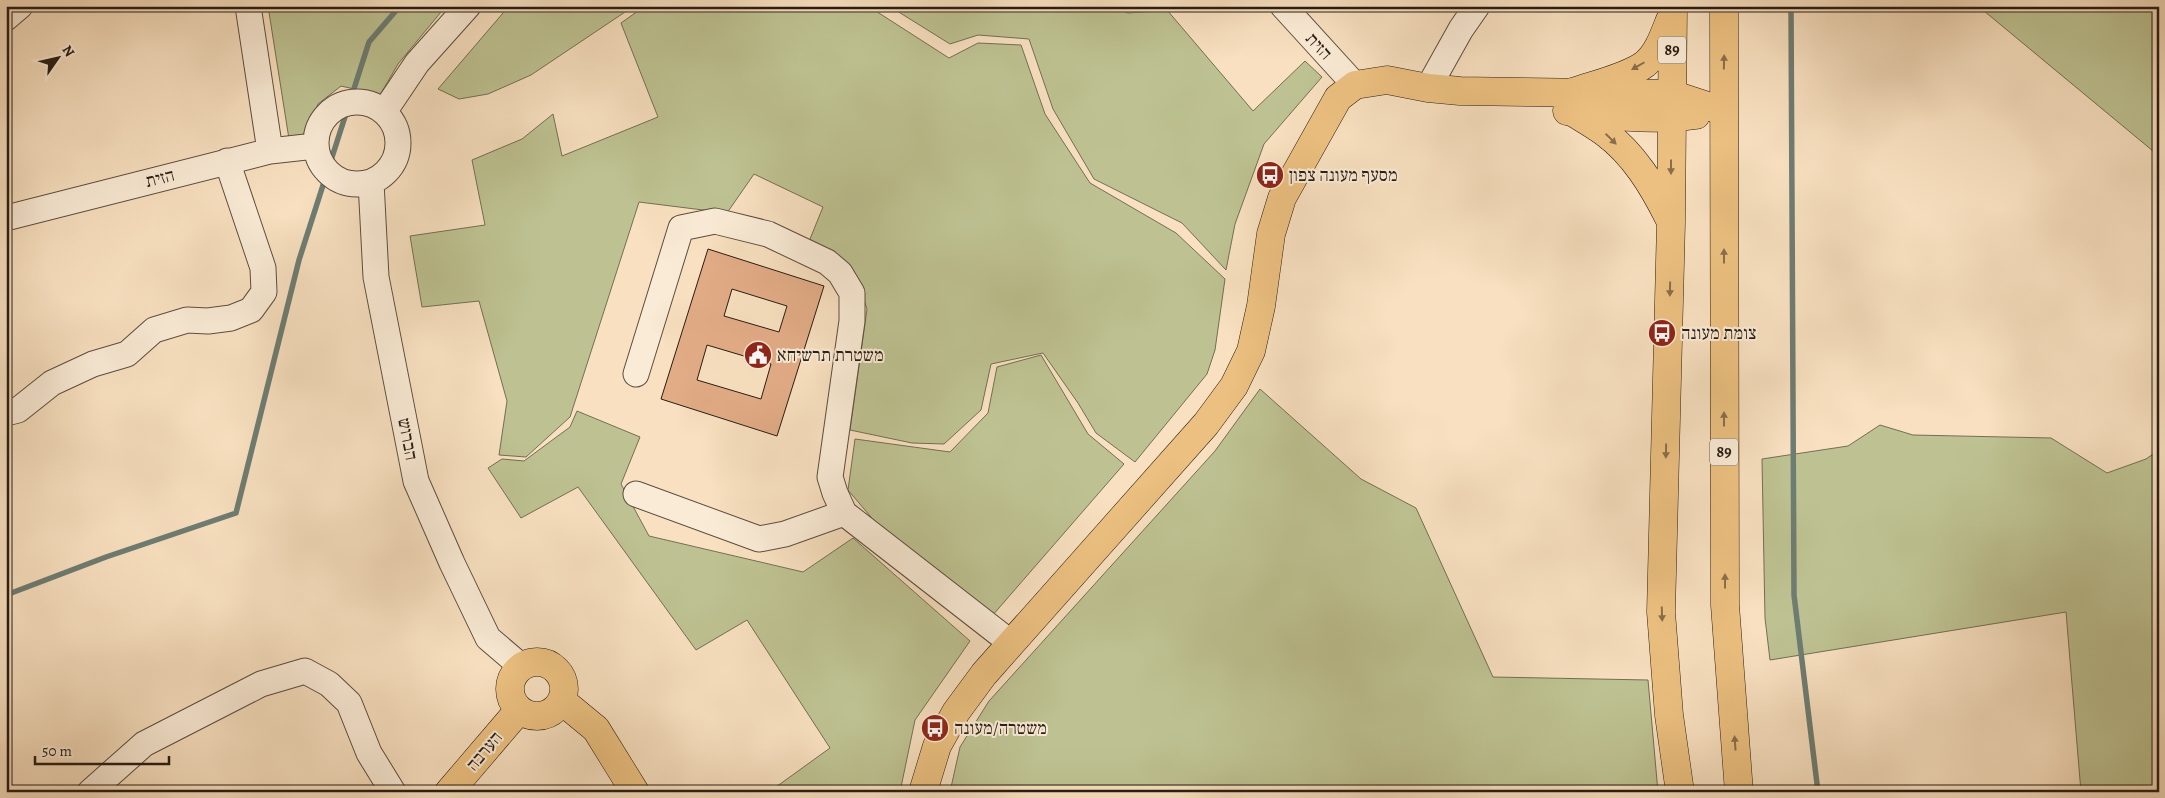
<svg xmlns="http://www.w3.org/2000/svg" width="2165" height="798" font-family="Alegreya,'Frank Ruhl Libre',serif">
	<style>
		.green { fill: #bec292; stroke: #736f53 }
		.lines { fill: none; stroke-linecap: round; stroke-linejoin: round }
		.stream { stroke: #6e7d73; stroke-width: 5.5 }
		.building { fill: #e2ac87; stroke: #281c14; fill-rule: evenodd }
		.minor-casing { stroke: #5c4d3f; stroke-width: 27 }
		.major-casing { stroke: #281c14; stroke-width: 29 }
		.highway-casing { stroke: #281c14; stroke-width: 29 }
		.minor { stroke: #faebd6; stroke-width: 25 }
		.major { stroke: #ecc080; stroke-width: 28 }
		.highway { stroke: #ecc080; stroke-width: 28 }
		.oneway { fill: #8a6e4a }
		.labels { text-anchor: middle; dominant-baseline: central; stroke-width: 4; stroke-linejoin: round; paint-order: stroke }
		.shield { fill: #faebd6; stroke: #675a4e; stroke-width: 1 }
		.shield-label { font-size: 16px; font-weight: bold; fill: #281c14 }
		.street-label { font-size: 18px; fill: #281c14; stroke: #faebd6 }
		.poi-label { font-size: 18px; fill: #281c14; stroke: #faebd6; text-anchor: start }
	</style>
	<rect width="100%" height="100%" fill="#f8e0c0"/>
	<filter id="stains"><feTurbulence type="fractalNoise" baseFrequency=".004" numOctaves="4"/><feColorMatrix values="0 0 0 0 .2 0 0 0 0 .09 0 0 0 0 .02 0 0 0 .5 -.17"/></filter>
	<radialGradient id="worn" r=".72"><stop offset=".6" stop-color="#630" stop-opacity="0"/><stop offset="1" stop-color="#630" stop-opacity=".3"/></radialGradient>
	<path class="green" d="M268 6H446L398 64 380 95 341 86 318 104 307 133 289 139Z
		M509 6H634L531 75 488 94 459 99 438 89Z
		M645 6H868L949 58 978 43 1021 45 1045 114 1090 183 1176 233 1225 279 1215 350 1207 374 1135 462 1096 433 1078 403 1043 353 991 364 981 410 944 444 912 443 850 430 867 309 858 282 810 239 823 207 754 174 727 213 639 202 570 417 526 457 499 455 507 401 479 301 422 307 410 236 485 225 472 160 522 139 553 114 562 156 658 117 621 23Z
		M889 6H1024L1043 10 1045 6H1110L1128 13 1167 10 1253 111 1305 61 1322 77 1264 144 1235 224 1226 270 1182 223 1094 179 1053 109 1029 39 978 35 950 44Z
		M1978 6H2159V156Z
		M1041 355 1088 434 1124 464 992 616 876 523 848 490 855 439 950 452 988 413 997 367Z
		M1260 389 1361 479 1416 508 1493 677 1648 680 1658 792H950L960 747 989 701 1215 451Z
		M577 411 640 437 621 484 649 536 803 572 853 538 970 641 915 720 900 792H769L830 748 747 620 696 650 578 487 521 518 488 468 502 459 524 461 570 427Z
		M1880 425 1913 435 2051 438 2107 473 2146 459 2159 450V792H2081L2066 612 1770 660 1765 618 1762 459 1848 446Z"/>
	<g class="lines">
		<path class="stream" d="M1791 6 1794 595 1818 792
			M6 595 106 557 236 513 299 260 369 42 400 6"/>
	</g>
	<path class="building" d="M708 249 824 286 777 436 661 399ZM732 289 787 306 779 332 724 316ZM707 345 771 364 761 399 697 380Z"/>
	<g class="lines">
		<defs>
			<path id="minor" d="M248 6 270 151
				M1283 6 1355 85
				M6 18 20 6
				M1428 88 1461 29 1477 6
				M316 143a41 41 0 1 1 82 0a41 41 0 1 1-82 0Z
				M384 112 417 63 468 6
				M371 182 376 277 416 481 452 563 488 638 522 667
				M6 218 270 151 315 146
				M636 374 681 228 715 221 768 234 827 262 840 273 852 293V321L830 477 835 493 844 513 1011 643
				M6 413 18 410 52 383 93 364 127 354 154 330 187 320 208 321 231 318 251 310 264 292 263 268 227 161
				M636 494 759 539 785 534 844 513
				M90 792 144 744 261 684 305 671 329 684 349 703 369 753 393 792"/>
			<path id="major" d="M1567 111C1610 116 1653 121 1696 115
				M510 689a27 27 0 1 1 54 0a27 27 0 1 1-54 0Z
				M562 701 596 729 635 792
				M449 792 519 710
				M923 792 937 746 956 712 984 674 1206 424 1234 386 1251 351 1261 306 1271 234 1282 198 1338 98 1355 85 1387 80 1428 88 1460 91 1671 94 1723 111"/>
			<path id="highway" d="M1673 6 1671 223 1661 612 1669 715 1680 792
				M1724 6 1725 605 1739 792
				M1573 92C1593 85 1628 77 1645 64 1658 53 1664 35 1670 20
				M1571 111C1582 118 1593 124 1604 132 1634 154 1653 186 1669 218"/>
		</defs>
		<use href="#minor" class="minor-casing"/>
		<use href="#major" class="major-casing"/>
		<use href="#highway" class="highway-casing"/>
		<use href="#minor" class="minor"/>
		<use href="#major" class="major"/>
		<use href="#highway" class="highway"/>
	</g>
	<defs><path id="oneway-solid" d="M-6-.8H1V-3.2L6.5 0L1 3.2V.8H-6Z" transform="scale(1.25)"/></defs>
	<g class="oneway">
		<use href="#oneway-solid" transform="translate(1724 62) rotate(-89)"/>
		<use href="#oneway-solid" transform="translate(1638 66) rotate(150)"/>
		<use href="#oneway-solid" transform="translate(1611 139) rotate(44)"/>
		<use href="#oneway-solid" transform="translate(1671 167) rotate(90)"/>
		<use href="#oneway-solid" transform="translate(1724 256) rotate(-90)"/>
		<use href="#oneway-solid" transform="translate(1670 289) rotate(91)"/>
		<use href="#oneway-solid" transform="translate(1724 419) rotate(-90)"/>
		<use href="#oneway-solid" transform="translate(1666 451) rotate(91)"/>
		<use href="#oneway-solid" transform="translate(1725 581) rotate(-90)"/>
		<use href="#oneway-solid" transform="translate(1662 614) rotate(88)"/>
		<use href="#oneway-solid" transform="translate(1735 743) rotate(-94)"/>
	</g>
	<defs>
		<symbol id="bus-disc" viewBox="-11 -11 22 22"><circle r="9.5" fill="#8f2418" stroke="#faebd6"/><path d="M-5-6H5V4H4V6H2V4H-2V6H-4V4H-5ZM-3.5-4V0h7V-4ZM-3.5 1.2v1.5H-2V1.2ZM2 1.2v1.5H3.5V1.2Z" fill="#fff"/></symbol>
		<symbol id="civic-disc" viewBox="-11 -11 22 22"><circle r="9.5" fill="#8f2418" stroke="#faebd6"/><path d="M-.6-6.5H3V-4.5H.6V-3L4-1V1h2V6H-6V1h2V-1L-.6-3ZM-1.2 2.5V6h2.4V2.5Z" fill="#fff"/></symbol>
	</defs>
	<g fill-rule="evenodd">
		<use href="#bus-disc" x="1254" y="159" width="32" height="32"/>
		<use href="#bus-disc" x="1646" y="317" width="32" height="32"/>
		<use href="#civic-disc" x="742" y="339" width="32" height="32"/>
		<use href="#bus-disc" x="919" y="712" width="32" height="32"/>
	</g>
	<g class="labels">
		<g class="shield">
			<rect x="1658" y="36.5" width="28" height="27" rx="4"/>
			<rect x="1710" y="438.5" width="28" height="27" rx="4"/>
		</g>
		<g class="shield-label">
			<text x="1672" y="50">89</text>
			<text x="1724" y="452">89</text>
		</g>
		<g class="street-label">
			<text transform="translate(1319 46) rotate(48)">הזית</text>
			<text transform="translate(160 178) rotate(-14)">הזית</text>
			<text transform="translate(408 439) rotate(79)">הברוש</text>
			<text transform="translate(484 751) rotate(-50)">הערבה</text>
		</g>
		<g class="poi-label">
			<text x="1289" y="175">מסעף מעונה צפון</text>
			<text x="1681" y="333">צומת מעונה</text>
			<text x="777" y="355">משטרת תרשיחא</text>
			<text x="954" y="728">משטרה/מעונה</text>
		</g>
	</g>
	<rect width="2165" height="798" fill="none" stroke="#f8e0c0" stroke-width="25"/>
	<rect x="8" y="8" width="2150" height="783" fill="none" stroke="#281c14" stroke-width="2.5"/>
	<rect x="12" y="12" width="2140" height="773" fill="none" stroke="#281c14"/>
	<g transform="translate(58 58) rotate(56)" stroke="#faebd6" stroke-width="4" paint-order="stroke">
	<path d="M0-4L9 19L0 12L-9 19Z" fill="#281c14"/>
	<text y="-8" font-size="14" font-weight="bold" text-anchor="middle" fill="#281c14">N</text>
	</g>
	<path d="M35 756v8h134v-8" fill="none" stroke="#281c14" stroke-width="2.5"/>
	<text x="42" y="756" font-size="15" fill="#281c14" stroke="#faebd6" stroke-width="4" paint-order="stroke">50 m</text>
	<rect width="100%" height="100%" filter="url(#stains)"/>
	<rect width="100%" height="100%" fill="url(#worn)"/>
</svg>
